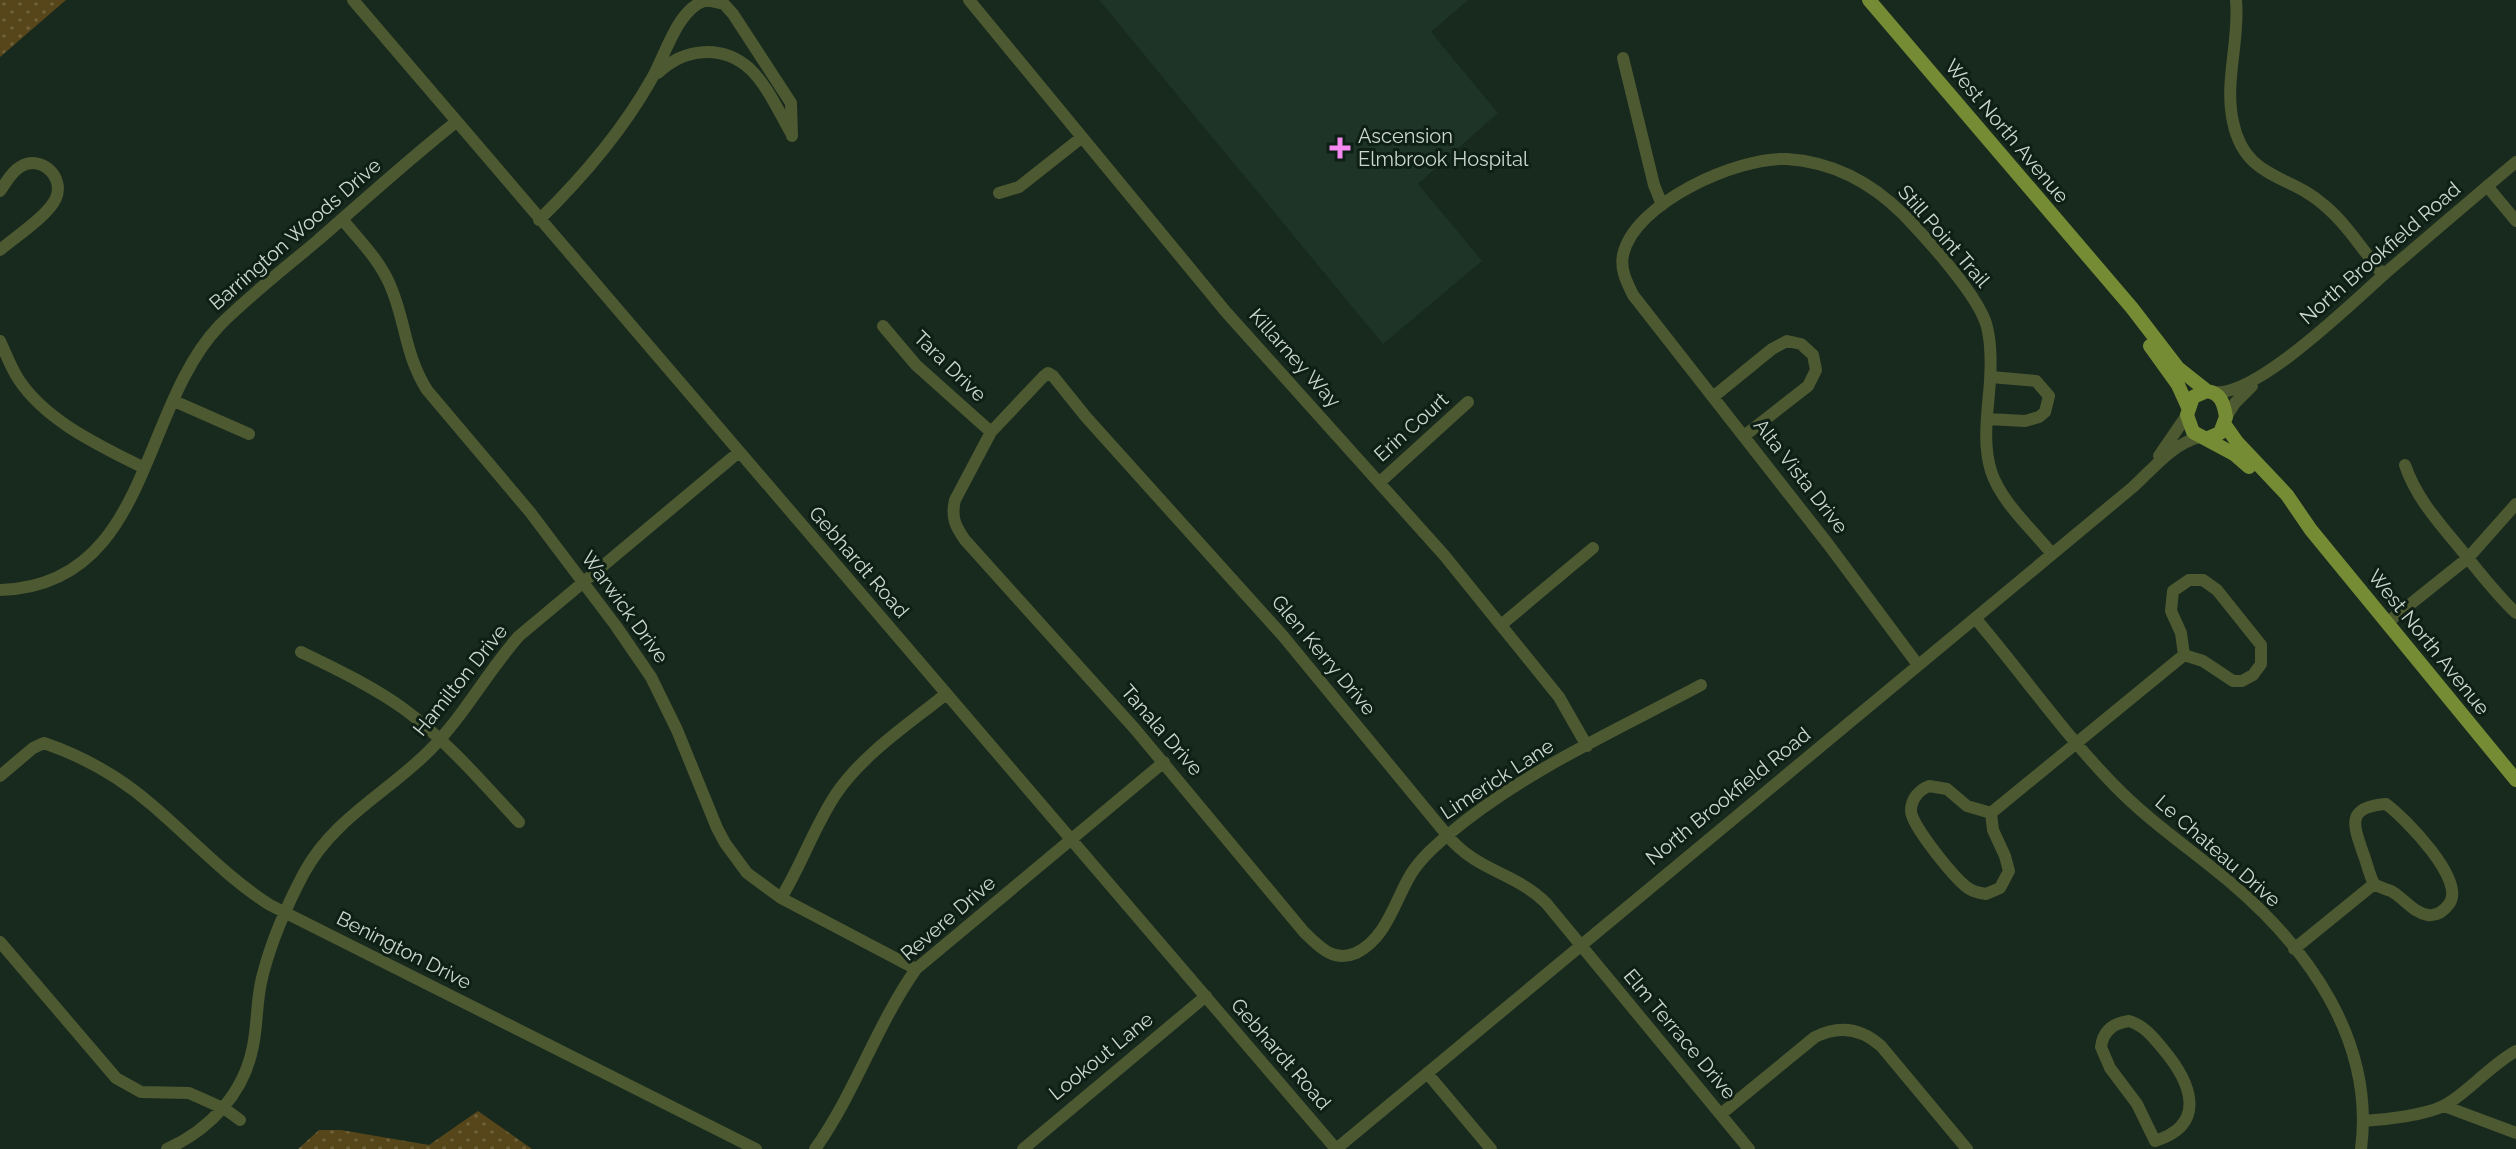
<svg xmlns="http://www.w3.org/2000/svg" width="2516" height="1149" font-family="Raleway,sans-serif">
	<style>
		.built { fill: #1d3426 }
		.grass { fill: url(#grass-dots) }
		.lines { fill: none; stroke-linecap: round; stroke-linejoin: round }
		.minor { stroke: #4d5931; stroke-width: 12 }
		.major { stroke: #758c35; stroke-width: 14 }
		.poi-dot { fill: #f489ef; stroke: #0e1f15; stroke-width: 3 }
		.labels { text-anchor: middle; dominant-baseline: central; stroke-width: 6; stroke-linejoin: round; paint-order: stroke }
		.street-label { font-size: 20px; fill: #ccd7d0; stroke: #0e1f15 }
		.poi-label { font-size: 20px; fill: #ccd7d0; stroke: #0e1f15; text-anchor: start }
	</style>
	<defs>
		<pattern id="grass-dots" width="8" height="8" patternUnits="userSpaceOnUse" patternTransform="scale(2)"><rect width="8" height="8" fill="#574619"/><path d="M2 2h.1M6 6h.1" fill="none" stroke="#6e6039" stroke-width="1.8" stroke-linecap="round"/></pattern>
	</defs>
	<rect width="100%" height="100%" fill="#18291e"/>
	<path class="built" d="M1099 0H1468L1431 32 1498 113 1418 184 1482 261 1383 344Z"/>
	<path class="grass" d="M0 0H66L0 57Z
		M478 1111 532 1149H298L319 1130H341L429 1145Z"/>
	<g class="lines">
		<path class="minor" d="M353 0 1336 1149
			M969 0 1226 312 1444 555 1559 697 1587 746
			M2236 0C2240 40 2224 81 2233 122 2245 180 2290 174 2324 205 2347 224 2364 252 2383 275
			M1623 58 1654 185 1662 205
			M658 73C684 48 722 44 750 69 767 85 779 112 791 133
			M2487 186 2516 221
			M0 191C6 183 11 172 20 167 40 154 65 176 56 198 48 216 15 237 0 250
			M999 193 1019 187 1081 138
			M342 219C359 240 379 259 390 285 406 321 404 353 427 390L530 512 616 626 651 677 677 730 717 828 725 843 747 873 781 898 916 969
			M539 220C583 177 621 133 651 80 666 55 676 10 706 0L724 4 733 14 791 103 792 136
			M883 326 916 365 991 432
			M0 341C6 354 11 368 19 380 47 422 101 446 144 468
			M2214 392C2256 398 2356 299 2389 270 2431 234 2473 198 2516 162
			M1713 397 1772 349 1787 341 1801 344 1813 355 1816 370 1808 386 1744 436
			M174 401 249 434
			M2226 417 2235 403 2252 386
			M1988 419 2025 421 2039 417 2045 412 2049 396 2036 381 1991 377
			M2159 456 2187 415
			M2405 465C2417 501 2444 528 2467 557 2483 577 2498 596 2516 613
			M1380 482 1468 402
			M2189 580H2203L2217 590 2261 645V664L2253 675 2242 681H2233L2203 661 2184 655 2181 633 2171 611 2173 591Z
			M0 590C150 586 139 409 220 325 250 295 285 268 317 241 363 201 408 160 456 122
			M1975 618C2022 673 2064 734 2115 786 2150 822 2192 850 2231 883 2309 949 2375 1042 2361 1149
			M2388 622 2468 558 2516 504
			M1501 625 1593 548
			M301 652C336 669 372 686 404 709 447 741 483 783 519 822
			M1918 665 1828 544 1633 295C1627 282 1620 270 1623 255 1634 203 1737 157 1787 159 1833 162 1872 183 1904 215 1926 238 1980 297 1987 327 1991 343 1991 365 1990 381 1988 411 1982 442 1991 471 2001 502 2032 529 2052 554
			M1701 685C1617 730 1522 772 1449 834 1435 846 1421 858 1411 874 1395 900 1387 938 1356 953 1334 963 1319 947 1304 932L1135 729 965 540C955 526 951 517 955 500L991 432 1043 377 1048 373 1053 376 1086 417 1283 636 1447 835C1477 872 1515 872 1546 903L1749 1149
			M0 776 33 748 44 743C82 756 121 778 152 805 192 839 226 877 270 905L756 1149
			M1929 786 1947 789 1967 806 1991 813 1993 830 2005 856 2009 871 2000 888 1986 894C1979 893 1973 892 1968 888 1955 879 1911 825 1911 811 1911 799 1919 790 1929 786Z
			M2386 804C2405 818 2467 881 2449 904 2444 911 2437 916 2428 915 2412 912 2404 898 2391 891 2385 889 2379 887 2374 884 2369 874 2367 863 2363 853 2353 824 2346 807 2386 804Z
			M1991 813 2184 655
			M781 898C802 864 814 827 836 794 863 754 909 724 946 694
			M0 942 116 1078 141 1092 189 1093 225 1109 240 1120
			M2294 949 2374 884
			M2129 1021C2145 1026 2153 1037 2163 1049 2190 1081 2209 1124 2155 1141L2137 1104 2110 1068 2101 1047C2103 1031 2113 1023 2129 1021Z
			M1427 1073 1491 1149
			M2444 1106 2516 1133
			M1721 1114 1815 1037C1839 1025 1861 1028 1881 1046L1967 1149
			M2363 1121C2384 1120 2427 1115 2445 1105 2468 1093 2490 1065 2516 1051
			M167 1149C209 1130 244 1094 253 1046 258 1022 256 998 263 974 272 939 287 905 304 873 333 819 387 793 429 751 464 716 487 672 519 636L739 452
			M815 1149C855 1093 876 1026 916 969L1164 762
			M1023 1149 1206 996
			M1336 1149 2133 487C2153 469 2172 444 2200 437"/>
		<path class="major" d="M1869 0 2132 308 2178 368 2207 391
			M2150 346 2178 385 2188 407
			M2207 391C2221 393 2224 404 2226 417L2220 433 2206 439 2193 432 2187 415 2193 397Z
			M2225 425 2237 442 2287 495 2311 530 2516 780
			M2206 439 2234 454 2249 467"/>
	</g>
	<path class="poi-dot" d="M1336 136h8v8h8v8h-8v8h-8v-8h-8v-8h8z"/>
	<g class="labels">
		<g class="street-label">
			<text transform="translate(2007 131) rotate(50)">West North Avenue</text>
			<text transform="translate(295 234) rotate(-41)">Barrington Woods Drive</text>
			<text transform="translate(1944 236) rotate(49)">Still Point Trail</text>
			<text transform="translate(2380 253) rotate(-41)">North Brookfield Road</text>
			<text transform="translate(1295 358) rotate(48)">Killarney Way</text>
			<text transform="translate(950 366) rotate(44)">Tara Drive</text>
			<text transform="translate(1411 427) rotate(-42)">Erin Court</text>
			<text transform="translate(1801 476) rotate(52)">Alta Vista Drive</text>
			<text transform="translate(859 562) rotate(49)">Gebhardt Road</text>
			<text transform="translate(625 607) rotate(54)">Warwick Drive</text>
			<text transform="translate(2429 642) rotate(51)">West North Avenue</text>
			<text transform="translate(1324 655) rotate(50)">Glen Kerry Drive</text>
			<text transform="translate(460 680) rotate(-51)">Hamilton Drive</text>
			<text transform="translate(1162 730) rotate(49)">Tanala Drive</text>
			<text transform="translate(1497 779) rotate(-33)">Limerick Lane</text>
			<text transform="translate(1728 796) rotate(-39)">North Brookfield Road</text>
			<text transform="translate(2218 851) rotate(41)">Le Chateau Drive</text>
			<text transform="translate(948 918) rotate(-41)">Revere Drive</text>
			<text transform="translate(404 950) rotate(27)">Benington Drive</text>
			<text transform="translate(1680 1034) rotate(50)">Elm Terrace Drive</text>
			<text transform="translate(1281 1054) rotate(49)">Gebhardt Road</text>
			<text transform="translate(1101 1056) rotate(-39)">Lookout Lane</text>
		</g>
		<g class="poi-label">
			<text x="1358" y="136">Ascension<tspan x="1358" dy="23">Elmbrook Hospital</tspan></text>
		</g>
	</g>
</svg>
